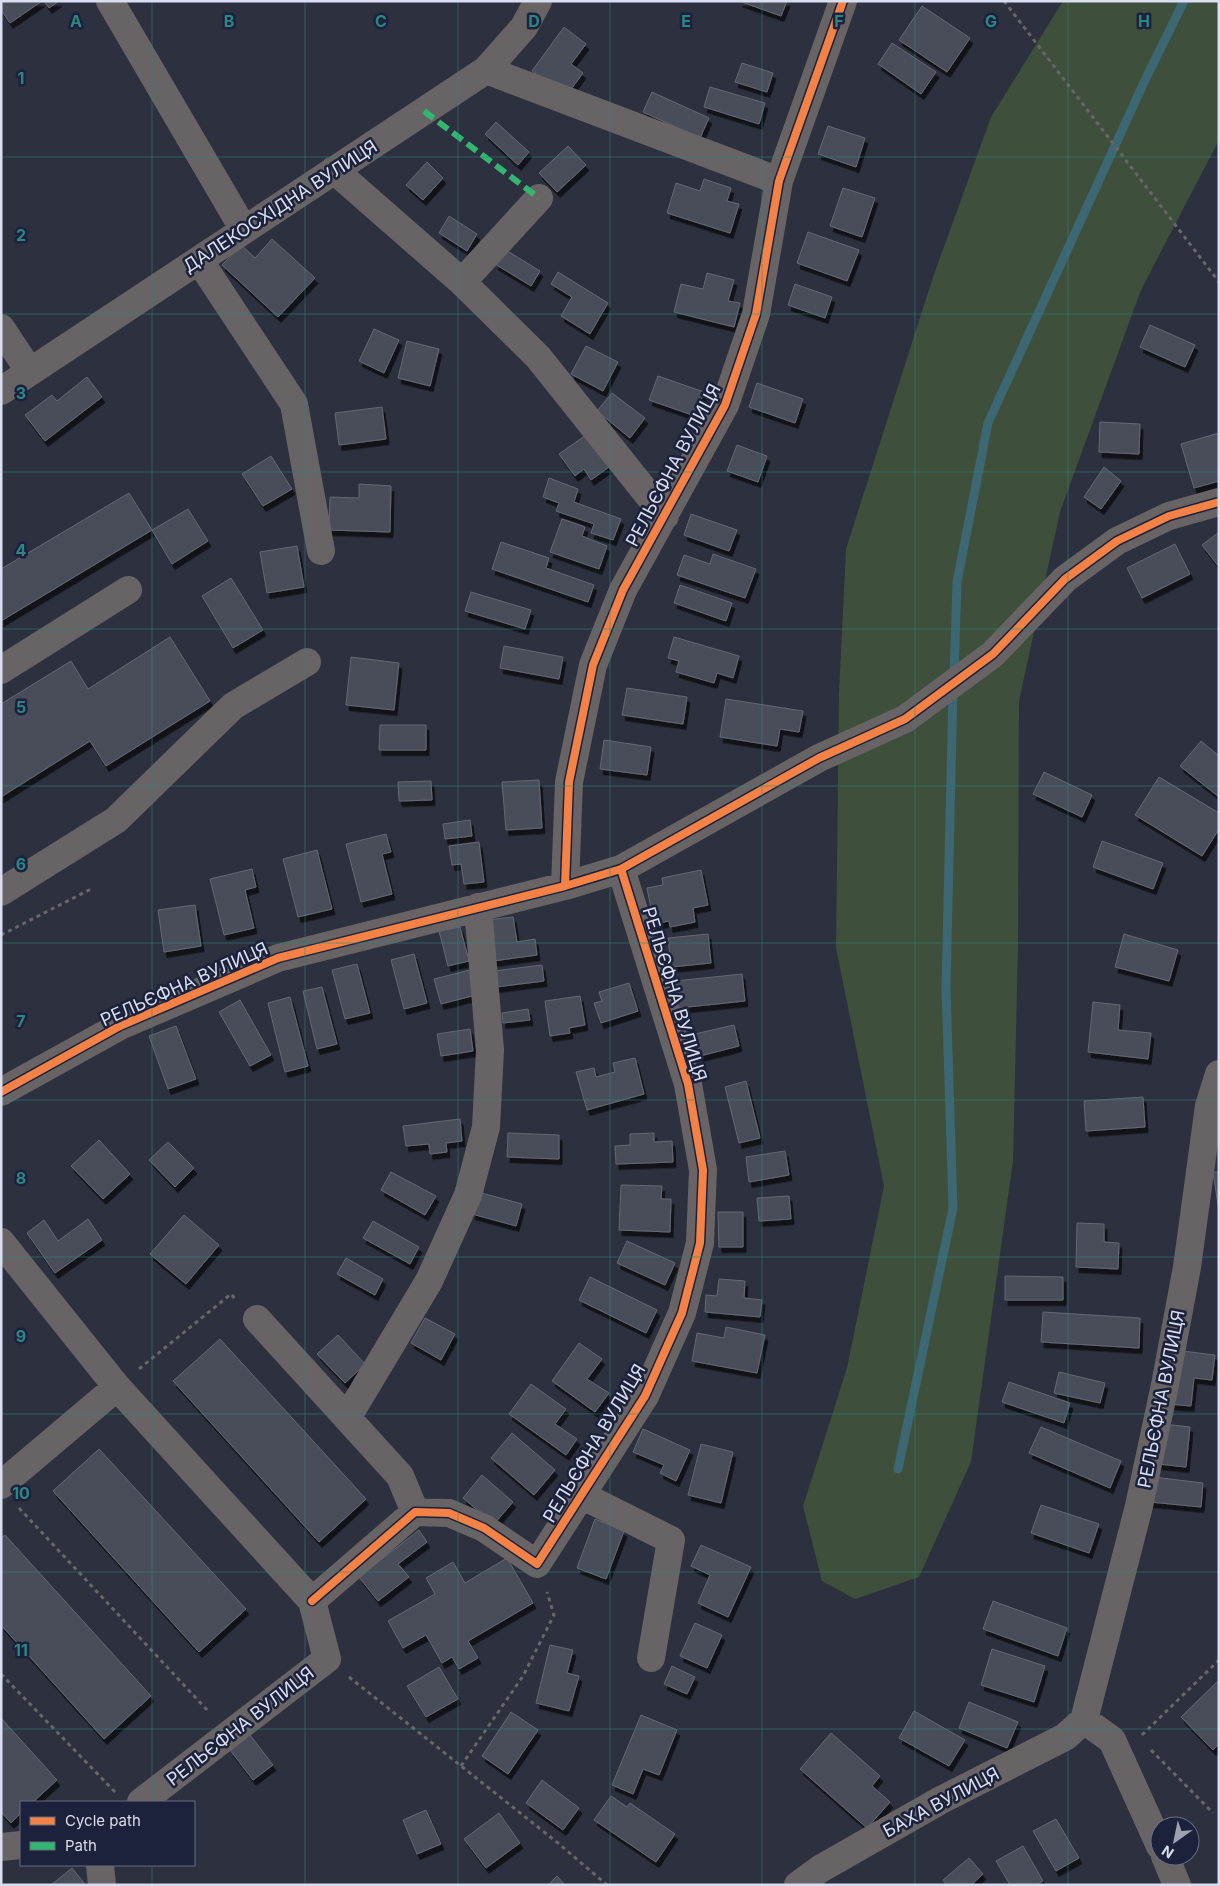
<svg xmlns="http://www.w3.org/2000/svg" width="1220" height="1886" font-family="Inter,sans-serif">
	<style>
		.green { fill: #3e4f3b }
		.lines { fill: none; stroke-linecap: round; stroke-linejoin: round }
		.stream { stroke: #3c6773; stroke-width: 9 }
		.building { fill: #4a4d5a; stroke: #656874; filter: url(#shadow) }
		.path { stroke: #676669; stroke-width: 3; stroke-dasharray: 4 4; stroke-linecap: butt }
		.minor { stroke: #686465; stroke-width: 28 }
		.quiet { stroke: #33b770; stroke-width: 6; stroke-dasharray: 12 6; stroke-linecap: butt }
		.cycleway-casing { stroke: #1c223b; stroke-width: 11 }
		.cycleway { stroke: #f48246; stroke-width: 8 }
		.grid { fill: none; stroke: #2d8682; stroke-width: 1; stroke-opacity: 0.55 }
		.labels { text-anchor: middle; dominant-baseline: central; stroke-width: 5; stroke-linejoin: round; paint-order: stroke }
		.street-label { font-size: 18px; fill: #d9def0; stroke: #1c223b }
		.grid-label { font-size: 16px; text-anchor: middle; font-weight: bold; fill: #2d8682; stroke: #1c223b; stroke-width: 5; stroke-linejoin: round; paint-order: stroke }
	</style>
	<defs>
		<filter id="shadow"><feDropShadow dx="3" dy="5.5" stdDeviation="0" flood-color="#0009"/></filter>
	</defs>
	<rect width="100%" height="100%" fill="#2d303e"/>
	<path class="green" d="M1063 1H1219V140L1141 290 1060 512 1019 701 1018 945 1013 1161 971 1462 919 1577 855 1599 822 1581 803 1506 847 1368 884 1186 836 948 839 693 846 549 933 277 991 117Z"/>
	<g class="lines">
		<path class="stream" d="M954 677 957 582 988 423 1146 78 1184 1
			M898 1469 953 1208 946 987 953 690"/>
	</g>
	<path class="building" d="M1 1H42L10 23 1 10Z
		M44 1H59L49 8Z
		M739 1H787L781 16Z
		M922 6 970 38 947 72 899 40Z
		M564 27 586 44 571 64 583 73 566 96 532 71Z
		M892 43 936 72 921 94 878 64Z
		M742 63 773 73 767 92 735 82Z
		M710 87 765 103 759 124 704 107Z
		M652 92 709 118 700 138 643 112Z
		M496 122 529 152 518 165 485 134Z
		M828 126 865 138 856 167 818 154Z
		M568 146 586 165 557 192 539 173Z
		M427 162 443 178 423 200 406 185Z
		M704 179 731 188 727 201 739 204 730 233 667 213 676 183 700 191Z
		M843 188 875 198 862 237 830 226Z
		M449 216 477 234 467 251 439 233Z
		M808 232 859 250 847 281 797 263Z
		M272 239 315 278 278 317 222 265 241 245 255 258Z
		M504 249 540 271 531 286 495 264Z
		M558 272 608 303 590 334 561 316 572 297 551 284Z
		M707 273 734 280 728 301 740 303 734 327 674 312 681 284 703 289Z
		M795 284 832 297 825 318 788 305Z
		M1150 325 1195 345 1185 367 1140 347Z
		M374 329 399 340 384 373 359 361Z
		M407 341 439 349 430 386 398 378Z
		M586 346 618 362 603 391 571 374Z
		M658 376 704 392 695 416 649 400Z
		M87 377 102 397 45 441 25 415 52 395 57 401Z
		M757 383 803 399 795 423 749 407Z
		M612 393 645 418 630 438 597 411Z
		M382 407 386 439 339 445 335 413Z
		M1100 422 1140 424 1139 454 1099 452Z
		M1219 433V481L1194 488 1181 444Z
		M586 435 609 467 591 480 584 469 575 476 559 454Z
		M737 445 767 456 758 482 727 471Z
		M271 456 292 489 263 506 242 474Z
		M1104 467 1121 481 1101 509 1084 497Z
		M549 478 578 489 574 502 621 519 613 540 591 533 594 524 556 511 559 503 543 497Z
		M359 484 391 486 390 532 329 530 330 497 359 498Z
		M129 493 152 530 1 621V569Z
		M188 509 208 541 172 564 152 530Z
		M691 514 737 530 729 551 684 535Z
		M562 519 585 527 582 536 607 546 599 569 550 552Z
		M1219 532V567L1202 545Z
		M501 542 549 558 546 568 594 585 588 602 492 569Z
		M1175 544 1190 574 1142 598 1127 568Z
		M297 546 304 587 267 593 260 552Z
		M713 554 756 569 745 598 677 575 684 555 710 564Z
		M231 578 263 630 233 648 202 596Z
		M680 585 732 603 726 621 674 603Z
		M471 592 531 610 525 629 465 611Z
		M170 637 210 701 106 766 90 741 1 797V704L71 661 88 689Z
		M674 637 739 656 733 678 717 673 714 683 676 672 679 661 668 658Z
		M504 646 563 657 559 679 500 668Z
		M351 657 399 663 394 710 346 705Z
		M627 688 687 697 683 724 622 715Z
		M726 699 803 711 799 732 780 729 777 746 720 737Z
		M380 725H426V750H379Z
		M604 740 651 747 647 775 600 769Z
		M1201 741 1219 756V797L1180 766Z
		M1044 772 1092 795 1082 817 1033 794Z
		M1159 777 1219 813V829L1202 856 1135 815Z
		M539 780 542 828 506 830 502 782Z
		M431 781 432 800 399 801 398 782Z
		M470 820 472 836 445 839 443 824Z
		M386 834 391 852 382 854 392 894 361 902 346 844Z
		M1102 841 1163 863 1153 889 1093 867Z
		M479 842 484 882 464 884 461 864 452 865 449 846Z
		M317 850 332 909 298 917 283 859Z
		M252 869 256 887 245 890 254 928 224 935 210 879Z
		M701 870 708 905 693 908 695 922 670 927 669 921 654 924 647 888 663 885 662 878Z
		M195 905 201 946 164 952 158 910Z
		M513 917 517 942 535 939 537 955 493 961 487 920Z
		M460 927 469 961 448 966 439 931Z
		M708 934 711 963 671 967 668 938Z
		M1124 934 1178 950 1169 981 1115 967Z
		M414 954 427 1003 404 1009 391 960Z
		M357 964 370 1013 345 1019 332 970Z
		M542 965 544 981 496 987 494 971Z
		M470 970 476 995 441 1004 434 979Z
		M742 974 745 1001 678 1008 675 981Z
		M629 983 638 1011 601 1023 594 1003 602 1001 599 992Z
		M322 987 337 1044 317 1049 303 991Z
		M580 996 585 1025 569 1028 570 1033 550 1036 545 1001Z
		M290 997 308 1066 285 1072 268 1003Z
		M240 1000 271 1055 250 1066 219 1012Z
		M1093 1002 1120 1005 1118 1030 1151 1033 1148 1059 1088 1052Z
		M528 1009 530 1020 503 1023 502 1013Z
		M734 1025 739 1046 700 1056 695 1034Z
		M176 1026 196 1079 168 1089 149 1036Z
		M470 1029 473 1051 441 1056 437 1034Z
		M635 1058 644 1094 587 1110 576 1072 594 1068 596 1077 615 1072 613 1063Z
		M746 1081 760 1138 739 1143 725 1087Z
		M1143 1097 1145 1127 1086 1131 1084 1101Z
		M460 1119 462 1141 446 1143 447 1152 430 1154 429 1144 406 1146 403 1126Z
		M508 1133 559 1135V1159L507 1157Z
		M654 1133V1142L672 1141 673 1162 616 1164 615 1146 630 1145V1134Z
		M99 1140 130 1174 103 1199 71 1166Z
		M168 1142 194 1168 175 1187 149 1160Z
		M785 1151 789 1175 749 1182 746 1157Z
		M391 1172 436 1196 425 1215 381 1190Z
		M1213 1172H1219V1211Z
		M621 1185 662 1186 661 1199H671L670 1232 619 1230Z
		M478 1192 522 1204 516 1226 472 1214Z
		M789 1196 791 1219 759 1221 757 1198Z
		M718 1212H743V1247H719Z
		M184 1215 219 1245 186 1284 150 1254Z
		M88 1219 102 1240 55 1273 27 1233 44 1220 58 1241Z
		M373 1221 419 1247 410 1264 363 1238Z
		M1077 1223 1104 1224V1242L1119 1243 1118 1269 1076 1267Z
		M627 1241 675 1263 665 1285 617 1263Z
		M346 1258 383 1279 375 1295 337 1274Z
		M1005 1276 1063 1277V1300H1005Z
		M590 1277 657 1310 646 1333 579 1300Z
		M719 1279 745 1281 744 1298 762 1300 760 1317 705 1312 706 1295 717 1296Z
		M1043 1312 1140 1318 1139 1348 1041 1342Z
		M425 1318 455 1334 441 1360 411 1343Z
		M726 1327 765 1335 757 1373 692 1361 697 1333 724 1338Z
		M338 1335 365 1364 345 1383 317 1354Z
		M220 1339 366 1499 319 1542 173 1381Z
		M579 1343 602 1359 587 1379 609 1393 595 1412 552 1381Z
		M1174 1350 1215 1355 1212 1380 1194 1378 1191 1406 1169 1404Z
		M1059 1372 1105 1383 1100 1403 1054 1393Z
		M1009 1382 1070 1403 1064 1423 1002 1402Z
		M531 1384 566 1409 555 1424 577 1439 566 1455 509 1414Z
		M1163 1424 1190 1427 1186 1467 1158 1464Z
		M1041 1427 1121 1461 1110 1488 1029 1453Z
		M643 1429 690 1450 676 1481 660 1473 664 1465 633 1452Z
		M512 1433 555 1470 534 1495 491 1458Z
		M701 1444 733 1452 721 1503 688 1495Z
		M99 1449 246 1609 199 1652 53 1491Z
		M482 1475 513 1502 494 1524 463 1498Z
		M1153 1477 1203 1483 1201 1507 1150 1502Z
		M1041 1505 1099 1524 1089 1553 1031 1533Z
		M595 1519 624 1531 606 1579 577 1568Z
		M419 1530 427 1542 398 1564 409 1577 378 1601 359 1577Z
		M5 1535 151 1696 104 1739 1 1625V1538Z
		M701 1545 751 1567 728 1617 698 1603 710 1575 691 1566Z
		M507 1558 533 1603 468 1641 478 1658 459 1669 452 1657 442 1663 426 1635 403 1648 388 1621 435 1594 426 1578 453 1562 465 1583Z
		M993 1601 1067 1628 1058 1656 983 1629Z
		M695 1623 722 1635 707 1668 680 1656Z
		M550 1645 573 1650 567 1673 579 1676 569 1711 536 1703Z
		M992 1649 1045 1666 1034 1702 981 1685Z
		M672 1666 695 1677 687 1694 664 1684Z
		M439 1667 458 1699 426 1717 407 1686Z
		M1219 1680V1744L1213 1750 1181 1717Z
		M969 1702 1018 1722 1007 1748 959 1728Z
		M914 1711 965 1740 949 1766 899 1738Z
		M511 1712 538 1730 508 1774 482 1756Z
		M641 1715 677 1730 659 1775 643 1769 633 1794 612 1785Z
		M1 1718 57 1780 33 1802H21V1813L11 1823 1 1812Z
		M831 1733 880 1776 872 1786 890 1802 867 1828 800 1769Z
		M250 1735 273 1765 253 1780 230 1750Z
		M542 1780 579 1808 563 1830 526 1803Z
		M611 1796 627 1807 630 1803 675 1834 656 1862 594 1820Z
		M426 1810 441 1844 417 1854 403 1820Z
		M499 1813 520 1843 486 1868 464 1839Z
		M1056 1819 1079 1858 1056 1871 1033 1831Z
		M1023 1846 1043 1881 1036 1885H1010L996 1861Z
		M969 1858 983 1874 971 1885H947L943 1880Z
		M72 1868 84 1883 83 1885H51Z
		M557 1876 565 1885H548Z"/>
	<g class="lines">
		<path class="path" d="M1004 1 1219 282
			M1 935 91 889
			M139 1369 231 1294 236 1300
			M19 1508 209 1712
			M1 1674 115 1792
			M349 1677 558 1843 607 1885
			M1142 1735 1219 1660
			M1151 1750 1213 1813
			M461 1766 523 1676 554 1615 547 1592"/>
		<path class="minor" d="M110 1 244 230
			M486 70 779 181
			M334 170 462 282 538 357 665 516
			M199 260 294 404 321 551
			M462 282 539 198
			M1 328 30 372
			M1 391 486 70 524 27 538 1
			M1 670 128 590
			M565 886 569 782 593 665 623 590 725 405 756 314 779 181 843 1
			M1 892 116 820 233 706 307 662
			M1 1092 120 1026 278 958 565 886 621 869 819 758 905 719 993 654 1065 579 1117 541 1169 516 1219 502
			M1 1242 117 1387 312 1601 327 1659 141 1802
			M257 1319 400 1476 415 1512
			M347 1418 429 1281 468 1195 486 1127 490 1050 478 907
			M1 1485 117 1387
			M581 1495 671 1540 651 1658
			M312 1601 415 1512 449 1513 484 1528 537 1564 645 1396 682 1313 700 1243 703 1170 688 1084 621 869
			M1084 1720 1139 1506 1165 1385 1187 1267 1209 1106 1219 1074
			M1084 1720 1112 1740 1160 1846
			M1 1847 21 1845
			M1165 1856 1177 1885
			M100 1865 102 1885
			M798 1885 820 1869 941 1800 1065 1737 1084 1720"/>
		<path class="quiet" d="M424 111 539 198"/>
		<defs>
			<path id="cycleway" d="M565 886 569 782 593 665 623 590 725 405 756 314 779 181 843 1
				M1 1092 120 1026 278 958 565 886 621 869 819 758 905 719 993 654 1065 579 1117 541 1169 516 1219 502
				M312 1601 415 1512 449 1513 484 1528 537 1564 645 1396 682 1313 700 1243 703 1170 688 1084 621 869"/>
		</defs>
		<use href="#cycleway" class="cycleway-casing"/>
		<use href="#cycleway" class="cycleway"/>
	</g>
	<path class="grid" d="M152 1V1802M305 1V1885M458 1V1885M610 1V1885M762 1V1885M915 1V1885M1068 1V1885M1 157H1219M1 314H1219M1 472H1219M1 629H1219M1 786H1219M1 943H1219M1 1100H1219M1 1257H1219M1 1414H1219M1 1572H1219M1 1729H1219M152 1865V1885"/>
	<g class="labels">
		<g class="street-label">
			<text transform="translate(280 206) rotate(-33)">ДАЛЕКОСХІДНА ВУЛИЦЯ</text>
			<text transform="translate(673 465) rotate(-62)">РЕЛЬЄФНА ВУЛИЦЯ</text>
			<text transform="translate(184 984) rotate(-24)">РЕЛЬЄФНА ВУЛИЦЯ</text>
			<text transform="translate(675 994) rotate(73)">РЕЛЬЄФНА ВУЛИЦЯ</text>
			<text transform="translate(1161 1399) rotate(-79)">РЕЛЬЄФНА ВУЛИЦЯ</text>
			<text transform="translate(594 1443) rotate(-59)">РЕЛЬЄФНА ВУЛИЦЯ</text>
			<text transform="translate(240 1726) rotate(-38)">РЕЛЬЄФНА ВУЛИЦЯ</text>
			<text transform="translate(941 1802) rotate(-28)">БАХА ВУЛИЦЯ</text>
		</g>
	</g>
	<g class="grid-label">
		<text x="76" y="27">A</text>
		<text x="229" y="27">B</text>
		<text x="381" y="27">C</text>
		<text x="534" y="27">D</text>
		<text x="686" y="27">E</text>
		<text x="839" y="27">F</text>
		<text x="991" y="27">G</text>
		<text x="1144" y="27">H</text>
		<text x="21" y="84">1</text>
		<text x="21" y="241">2</text>
		<text x="21" y="399">3</text>
		<text x="21" y="556">4</text>
		<text x="21" y="713">5</text>
		<text x="21" y="870">6</text>
		<text x="21" y="1027">7</text>
		<text x="21" y="1184">8</text>
		<text x="21" y="1342">9</text>
		<text x="21" y="1499">10</text>
		<text x="21" y="1656">11</text>
	</g>
	<rect width="1220" height="1886" fill="none" stroke="#d9def0" stroke-width="5"/>
	<rect x="20" y="1801" width="175" height="65" fill="#1c223b" stroke="#686d83"/>
	<rect x="30" y="1817" width="25" height="8" fill="#f48246" stroke="#686d83"/>
	<text x="65" y="1826" font-size="15" fill="#d9def0">Cycle path</text>
	<rect x="30" y="1842" width="25" height="8" fill="#33b770" stroke="#686d83"/>
	<text x="65" y="1851" font-size="15" fill="#d9def0">Path</text>
	<g transform="translate(1175 1841) rotate(213)"><circle r="24" fill="#1c223b" stroke="#686d83"/>
	<path d="M0-4L9 19L0 12L-9 19Z" fill="#9da1b2"/>
	<text y="-8" font-size="14" font-weight="bold" text-anchor="middle" fill="#d9def0">N</text>
	</g>
</svg>
